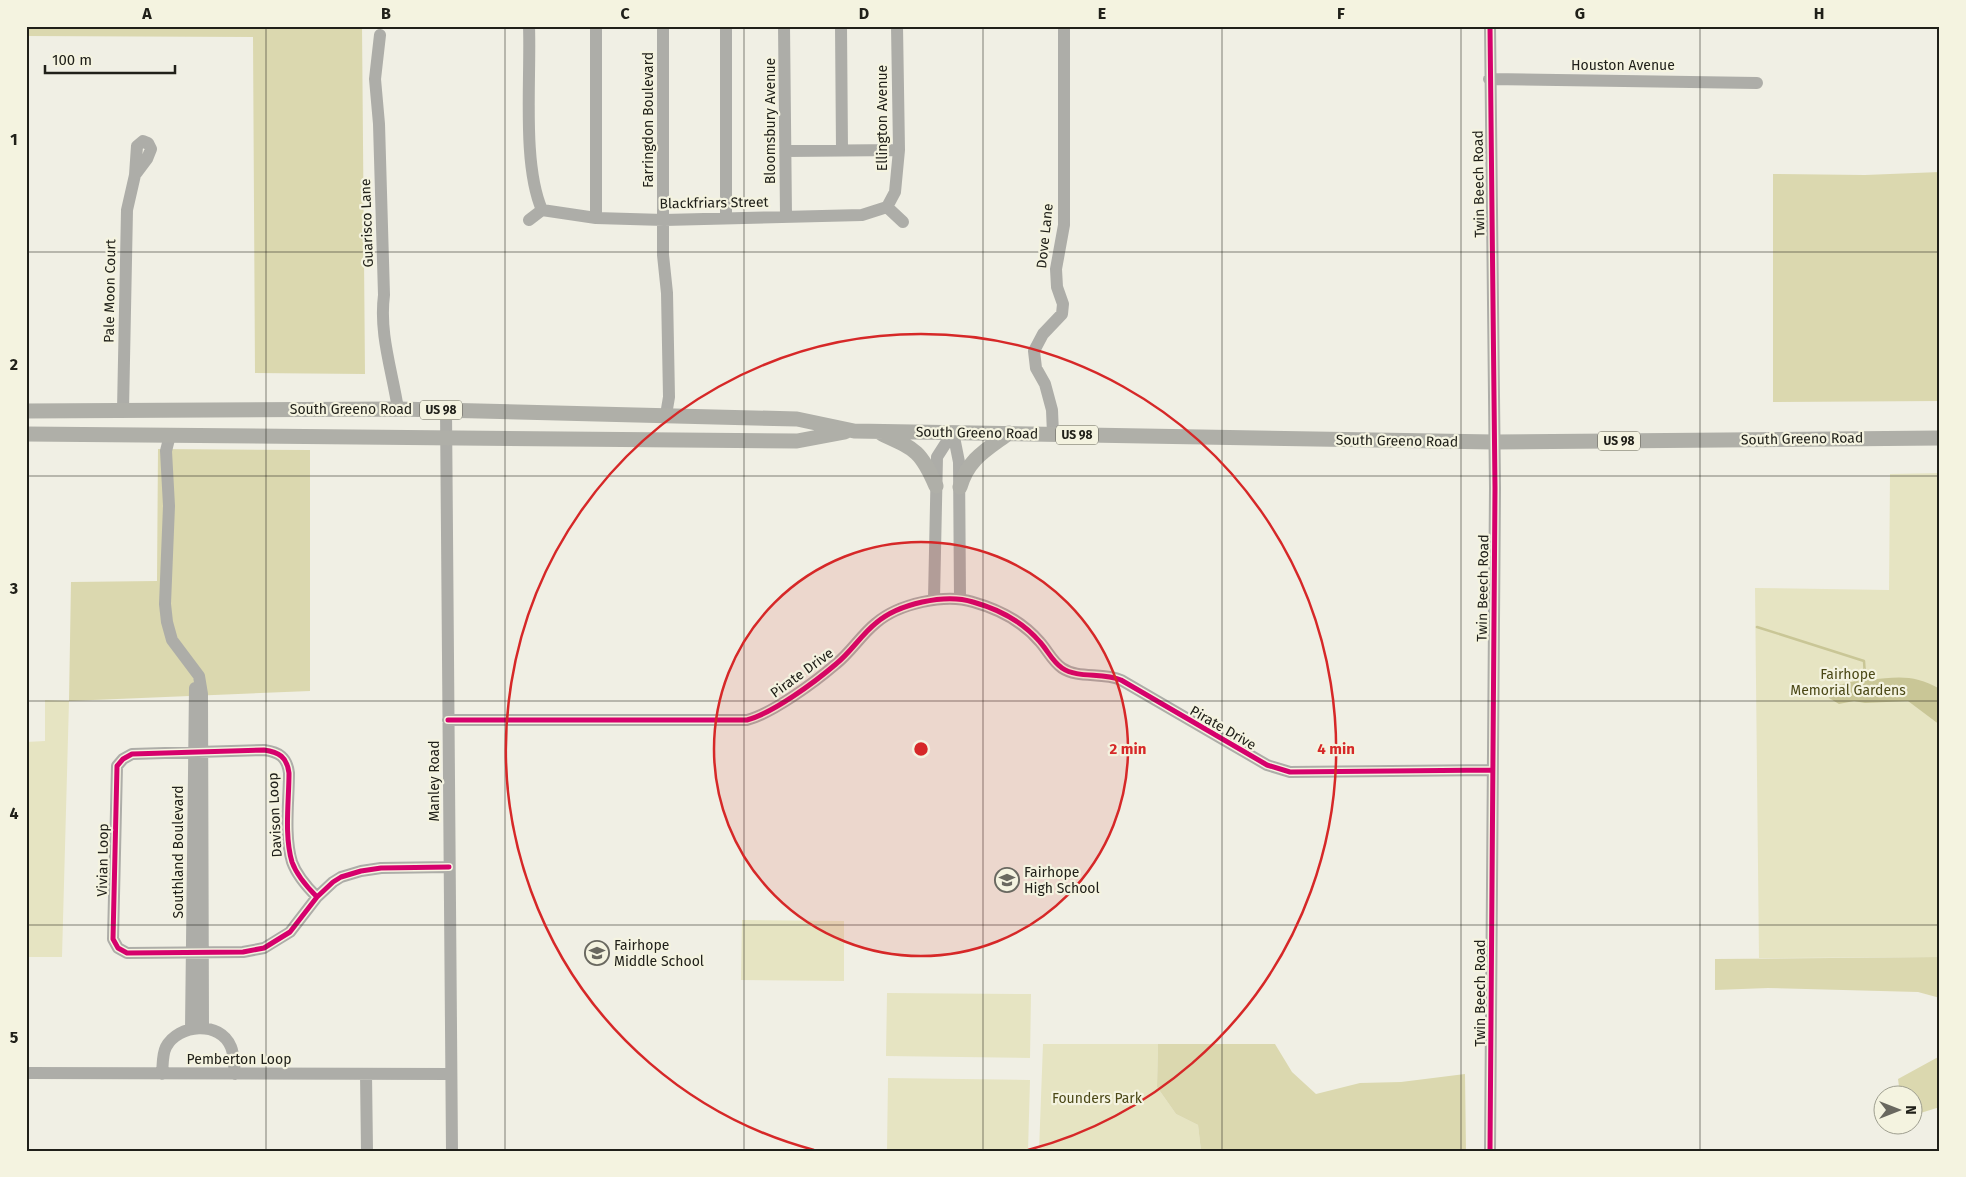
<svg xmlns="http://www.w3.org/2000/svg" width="1966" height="1177" font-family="'Fira Sans',sans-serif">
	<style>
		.green { fill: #e6e4c2 }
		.forest { fill: #dbd8af }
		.water { fill: #c9c696 }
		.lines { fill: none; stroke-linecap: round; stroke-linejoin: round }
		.stream { stroke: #c9c696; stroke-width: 2.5 }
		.minor { stroke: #adada8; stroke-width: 12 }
		.major { stroke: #afafa8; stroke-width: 15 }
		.cycleway-casing { stroke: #f4f3e0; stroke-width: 8 }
		.cycleway { stroke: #d6006c; stroke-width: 5 }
		.grid { fill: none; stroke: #202019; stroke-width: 1; stroke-opacity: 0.55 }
		.ring { fill: none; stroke: #d62828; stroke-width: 2.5 }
		.labels { text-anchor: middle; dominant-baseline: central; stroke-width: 4.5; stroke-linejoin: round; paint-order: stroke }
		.shield { fill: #f4f3e0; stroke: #605f55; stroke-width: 1 }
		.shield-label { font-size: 12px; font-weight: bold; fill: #202019 }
		.street-label { font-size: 14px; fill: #202019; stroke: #f4f3e0 }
		.park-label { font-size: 14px; fill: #4b4816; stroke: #f4f3e0 }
		.poi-label { font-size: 14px; fill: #202019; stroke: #f4f3e0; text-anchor: start }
		.centre { fill: #d62828; stroke: #f4f3e0; stroke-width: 2.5 }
		.ring-label { font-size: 15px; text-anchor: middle; font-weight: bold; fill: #d62828; stroke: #f4f3e0; stroke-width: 4.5; stroke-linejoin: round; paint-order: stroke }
		.neatline { fill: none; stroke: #202019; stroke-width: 2 }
		.grid-label { font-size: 16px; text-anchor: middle; font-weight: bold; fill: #202019 }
	</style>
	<rect width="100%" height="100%" fill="#f0efe4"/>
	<path class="green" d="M1940 473V957L1759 958 1755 588 1889 590 1890 474Z
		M45 700 69 701 62 957H26V742L45 741Z
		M742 920 844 921V981L741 980Z
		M887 993 1031 994 1030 1058 886 1056Z
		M1043 1044H1158L1157 1087 1176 1114 1198 1125 1201 1151H1039Z
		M888 1078 1030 1080 1028 1151H887Z"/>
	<path class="forest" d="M26 26H362L365 374 255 373 253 37 26 36Z
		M1940 172V401L1773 402V174L1865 175Z
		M158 449 310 450V691L69 701 71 582 157 581Z
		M1940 957V998L1918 992 1768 988 1715 990V959Z
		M1158 1044H1275L1292 1072 1316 1094 1360 1083 1401 1082 1465 1074 1466 1151H1201L1198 1125 1176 1114 1157 1087Z
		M1940 1056V1107L1914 1115V1094H1900L1898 1079Z"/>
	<path class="water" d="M1867 676 1869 680C1897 677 1914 674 1940 689V725L1908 701 1865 703 1854 701 1839 704 1829 698 1830 687 1860 680 1862 677Z"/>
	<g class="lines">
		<path class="stream" d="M1757 627 1864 661 1865 676"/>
		<path class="minor" d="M529 26C531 79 522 164 542 210
			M596 26V218
			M663 26V255L667 293 669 397 666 415
			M784 26 786 216
			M841 26 842 150
			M1490 26 1495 488 1490 1151
			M380 35 375 79 379 124 384 295C379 334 392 370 398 409
			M1489 79 1757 83
			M143 141 148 143 151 149 147 159 135 175 137 146Z
			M786 151 899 150
			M887 207 895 192 899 150 897 26
			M887 207 903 222
			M542 210 596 218 664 220 862 215 887 207
			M726 218V26
			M529 220 542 210
			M123 410 127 210 135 175
			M446 410 452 1151
			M953 432 959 462 960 598
			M1053 434 1052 410 1045 384 1036 368 1034 351 1043 334 1062 314 1063 304 1057 287 1056 269 1064 225V26
			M170 435 166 451 169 506 165 604 167 622 172 640 199 676 202 694 203 1028
			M934 599 937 457 953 432
			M448 720H747C773 713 815 682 836 664 851 652 861 635 876 623 898 604 945 593 973 602 998 609 1023 622 1040 642 1048 651 1052 661 1062 668 1078 679 1102 672 1121 680L1267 765 1290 772 1492 770
			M317 897C307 887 297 876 292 862 284 835 289 801 289 773 287 757 279 752 264 750L132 754 123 759 117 766 113 939 118 948 127 953 243 952 264 948 290 932 317 897 333 882 341 877 361 871 381 868 449 867
			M191 1029 195 688
			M26 1073 451 1074
			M162 1074C163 1065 162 1055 166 1047 178 1024 220 1020 231 1047 234 1054 234 1066 235 1074
			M366 1074 367 1151"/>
		<path class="major" d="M26 411 398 409 797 419 854 431 1494 442 1940 438
			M26 434 797 441 845 432
			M882 434C915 449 921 451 936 486
			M960 487C968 459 986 450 1009 433"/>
		<defs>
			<path id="cycleway" d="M1490 26 1495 488 1490 1151
				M448 720H747C773 713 815 682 836 664 851 652 861 635 876 623 898 604 945 593 973 602 998 609 1023 622 1040 642 1048 651 1052 661 1062 668 1078 679 1102 672 1121 680L1267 765 1290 772 1492 770
				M317 897C307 887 297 876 292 862 284 835 289 801 289 773 287 757 279 752 264 750L132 754 123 759 117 766 113 939 118 948 127 953 243 952 264 948 290 932 317 897 333 882 341 877 361 871 381 868 449 867"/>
		</defs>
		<use href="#cycleway" class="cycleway-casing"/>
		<use href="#cycleway" class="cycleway"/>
	</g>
	<path class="grid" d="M266 26V1151M505 26V1151M744 26V1151M983 26V1151M1222 26V1151M1461 26V1151M1700 26V1151M26 252H1940M26 476H1940M26 701H1940M26 925H1940"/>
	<circle cx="921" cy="749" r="207" fill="#d62828" fill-opacity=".12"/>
	<g class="ring">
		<circle cx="921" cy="749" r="207"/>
		<path d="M814 1150A415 415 0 1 1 1028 1150"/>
	</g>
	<defs>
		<symbol id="school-ring" viewBox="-11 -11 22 22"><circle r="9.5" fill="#f4f3e0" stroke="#696860" stroke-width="1.5"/><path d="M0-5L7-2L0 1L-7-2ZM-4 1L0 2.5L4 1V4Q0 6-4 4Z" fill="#696860"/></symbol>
	</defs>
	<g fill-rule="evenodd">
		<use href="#school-ring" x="993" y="866" width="28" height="28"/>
		<use href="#school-ring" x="583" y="939" width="28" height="28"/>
	</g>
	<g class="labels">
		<g class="shield">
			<rect x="420" y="400.5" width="42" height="19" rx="4"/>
			<rect x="1056" y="425.5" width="42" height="19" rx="4"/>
			<rect x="1598" y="431.5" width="42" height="19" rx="4"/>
		</g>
		<g class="shield-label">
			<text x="441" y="410">US 98</text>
			<text x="1077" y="435">US 98</text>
			<text x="1619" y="441">US 98</text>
		</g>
		<g class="street-label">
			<text x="1623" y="65">Houston Avenue</text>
			<text transform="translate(882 118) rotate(-90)">Ellington Avenue</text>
			<text transform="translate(648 120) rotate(-90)">Farringdon Boulevard</text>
			<text transform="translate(770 121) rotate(-90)">Bloomsbury Avenue</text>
			<text transform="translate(1479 184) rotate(-91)">Twin Beech Road</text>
			<text transform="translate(714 203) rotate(-1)">Blackfriars Street</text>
			<text transform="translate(367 223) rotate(-92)">Guarisco Lane</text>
			<text transform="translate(1045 236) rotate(-84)">Dove Lane</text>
			<text transform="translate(110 291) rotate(-89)">Pale Moon Court</text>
			<text x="351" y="409">South Greeno Road</text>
			<text transform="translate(977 433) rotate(1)">South Greeno Road</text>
			<text transform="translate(1802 439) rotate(-1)">South Greeno Road</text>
			<text transform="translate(1397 441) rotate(1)">South Greeno Road</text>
			<text transform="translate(1483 588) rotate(-89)">Twin Beech Road</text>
			<text transform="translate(802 673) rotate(-36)">Pirate Drive</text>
			<text transform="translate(1223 728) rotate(30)">Pirate Drive</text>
			<text transform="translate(434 781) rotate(-90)">Manley Road</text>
			<text transform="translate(275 815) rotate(-93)">Davison Loop</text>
			<text transform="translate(178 852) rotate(-90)">Southland Boulevard</text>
			<text transform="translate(103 860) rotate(-89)">Vivian Loop</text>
			<text transform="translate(1480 993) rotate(-90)">Twin Beech Road</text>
			<text x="239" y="1059">Pemberton Loop</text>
		</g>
		<g class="park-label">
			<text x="1848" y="674">Fairhope<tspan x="1848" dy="16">Memorial Gardens</tspan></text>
			<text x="1097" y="1098">Founders Park</text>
		</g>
		<g class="poi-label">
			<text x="1024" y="872">Fairhope<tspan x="1024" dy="16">High School</tspan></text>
			<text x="614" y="945">Fairhope<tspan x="614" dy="16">Middle School</tspan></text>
		</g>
	</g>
	<circle cx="921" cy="749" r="8" class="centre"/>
	<g class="ring-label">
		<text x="1128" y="754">2 min</text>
		<text x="1336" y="754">4 min</text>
	</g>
	<rect width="1966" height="1177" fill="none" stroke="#f4f3e0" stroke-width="55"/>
	<g transform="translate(1898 1110) rotate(90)"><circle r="24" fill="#f4f3e0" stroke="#9f9f90"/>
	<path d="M0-4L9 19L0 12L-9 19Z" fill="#696860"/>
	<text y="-8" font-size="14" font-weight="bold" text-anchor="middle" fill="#202019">N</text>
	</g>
	<path d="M45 65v8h130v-8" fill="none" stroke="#202019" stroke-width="2.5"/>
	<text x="52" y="65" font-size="15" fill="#202019" stroke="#f4f3e0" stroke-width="4" paint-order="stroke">100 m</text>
	<rect x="28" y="28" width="1910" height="1122" class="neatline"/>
	<g class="grid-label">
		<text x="147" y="19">A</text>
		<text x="386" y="19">B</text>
		<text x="625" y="19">C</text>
		<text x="864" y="19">D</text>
		<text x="1102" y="19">E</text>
		<text x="1341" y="19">F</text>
		<text x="1580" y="19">G</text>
		<text x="1819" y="19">H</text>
		<text x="14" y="145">1</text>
		<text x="14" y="370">2</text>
		<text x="14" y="594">3</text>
		<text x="14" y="819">4</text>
		<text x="14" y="1043">5</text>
	</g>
</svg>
